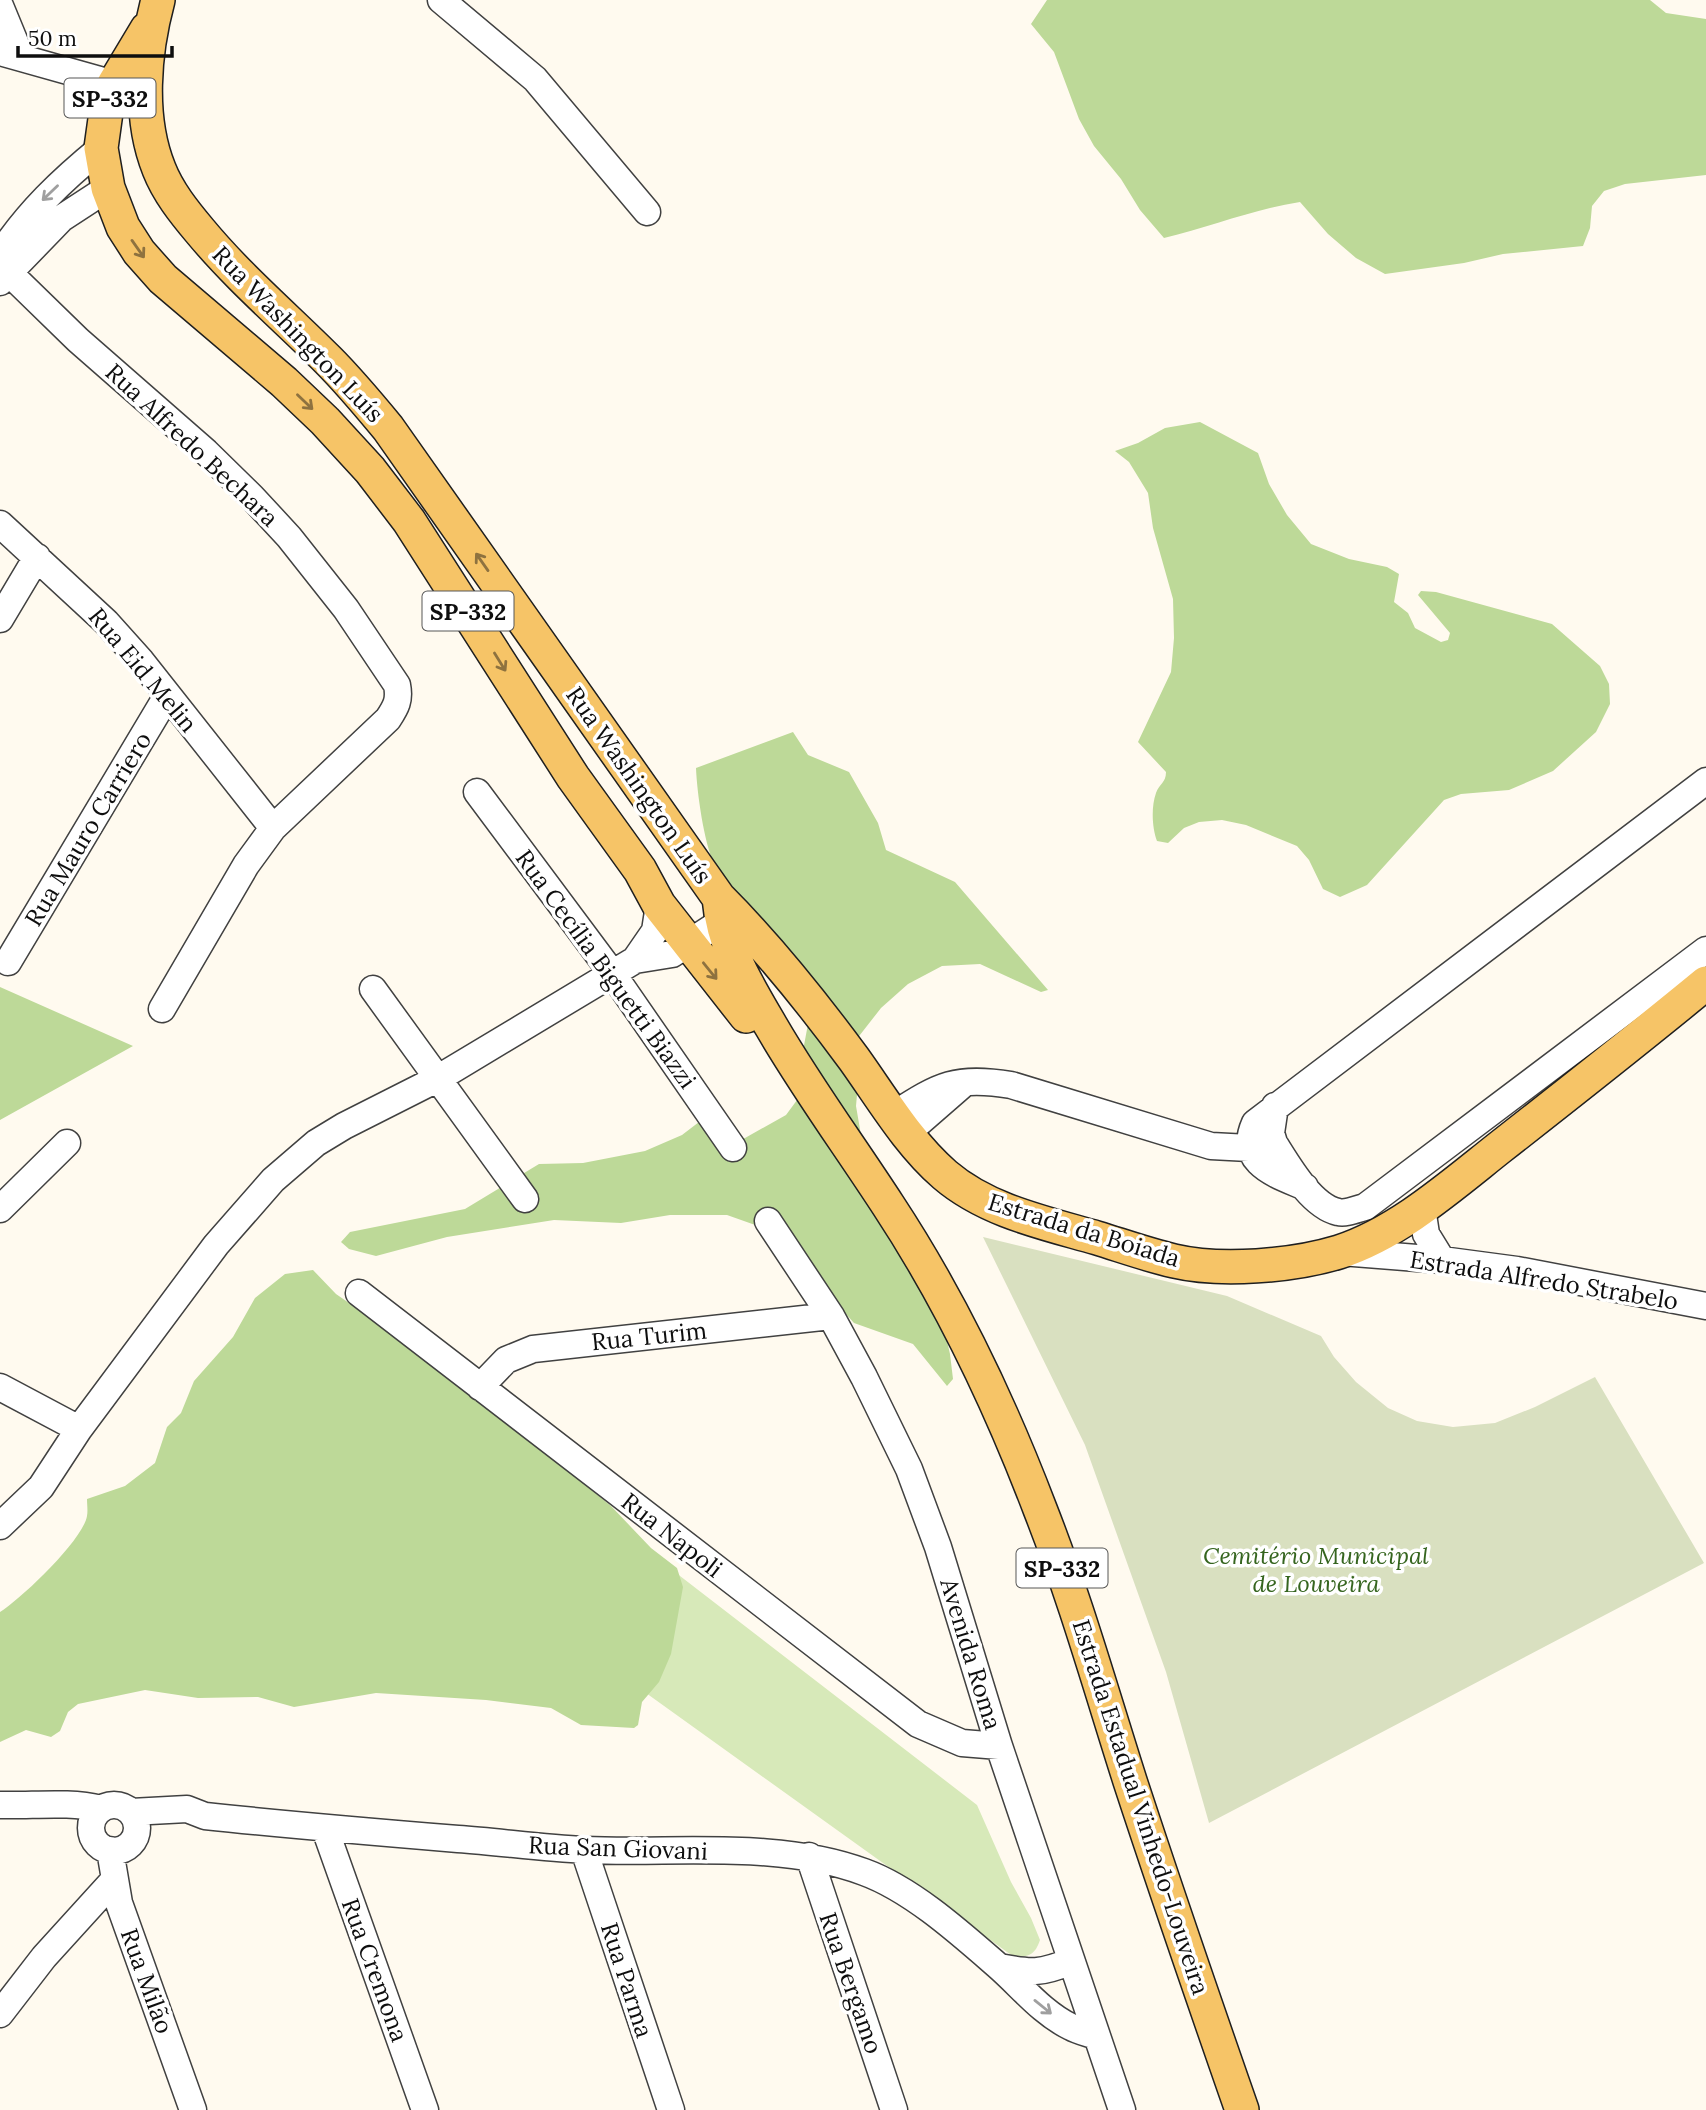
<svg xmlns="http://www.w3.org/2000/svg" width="1706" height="2110" font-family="Lora,serif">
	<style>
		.green { fill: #d7e9b9 }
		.forest { fill: #bdd998 }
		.cemetery { fill: #d9e0c0 }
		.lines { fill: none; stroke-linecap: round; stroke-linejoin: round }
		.minor-casing { stroke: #414141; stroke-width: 29 }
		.major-casing { stroke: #1f1f1f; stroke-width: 36 }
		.minor { stroke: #fff; stroke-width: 26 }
		.major { stroke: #f6c467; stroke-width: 33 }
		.oneway { stroke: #9f9f9f }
		.oneway2 { stroke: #8e723f }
		.labels { text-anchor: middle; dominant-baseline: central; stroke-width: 7; stroke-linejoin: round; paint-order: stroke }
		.shield { fill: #fff; stroke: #565656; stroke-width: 2 }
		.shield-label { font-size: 23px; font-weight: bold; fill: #0e0e0e }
		.street-label { font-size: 24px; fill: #0e0e0e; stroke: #fff }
		.park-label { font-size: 24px; font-style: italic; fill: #35651f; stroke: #fff }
	</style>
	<rect width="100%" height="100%" fill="#fffaef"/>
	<path class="green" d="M317 1296 977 1805 1011 1882 1031 1918 1040 1940C1035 1955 1029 1957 1014 1957L646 1693Z"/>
	<path class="forest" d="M1047 0H1650L1666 13 1706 19V175L1625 184 1604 191 1592 206 1590 228 1583 246 1503 254 1464 263 1385 274 1356 258 1328 234 1300 202C1254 209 1210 227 1164 238L1140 210 1121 179 1094 146 1079 119 1054 52 1031 24Z
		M1200 422 1258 453 1269 484 1287 515 1311 544 1349 559 1387 567 1399 574 1394 602 1408 613 1415 628 1441 642 1448 640 1450 633 1418 595 1421 591 1436 592 1552 624 1600 666 1609 684 1610 704 1596 732 1553 771 1509 790 1461 794 1444 800 1367 885 1340 897 1323 889 1309 860 1297 846 1246 825 1222 820 1199 822 1184 828 1168 843 1157 841C1152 828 1151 807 1156 793 1159 784 1166 783 1166 772L1138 742 1171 672 1174 638 1173 599 1153 528 1148 493 1129 462 1115 451 1138 443 1165 428Z
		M793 732 808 755 849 772 878 823 886 850 955 882 1048 990 1041 992 980 964 942 966 908 984 881 1008 856 1040 859 1072 856 1106 862 1141 929 1262 950 1354 953 1379 947 1386 913 1344 854 1323 787 1248 758 1226 727 1215H670L621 1223 554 1220 447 1237 376 1256 349 1249 341 1242 350 1232 465 1209 539 1164 583 1163 645 1151 682 1135 699 1122 729 1140 745 1138 786 1115 800 1096 802 1056 814 992C780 952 737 912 714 864 704 842 697 793 696 768Z
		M0 987 133 1046 0 1120Z
		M313 1270 336 1294 446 1370 611 1506 651 1548 677 1568 683 1587 671 1654 659 1682 642 1702 638 1725 634 1728 581 1725 551 1708 486 1700 376 1693 294 1707 258 1697 198 1698 145 1690 78 1704 68 1712 60 1731 51 1737 26 1730 0 1742V1612C21 1599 83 1540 87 1516 88 1511 87 1504 87 1499L125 1486 155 1463 167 1427 181 1413 194 1381 233 1337 255 1298 285 1274Z"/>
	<path class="cemetery" d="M983 1237 1227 1296 1321 1336 1334 1357 1356 1382 1388 1408 1417 1421 1453 1427 1495 1423 1535 1407 1595 1377 1704 1563 1209 1823 1166 1672 1085 1445Z"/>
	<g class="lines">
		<defs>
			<path id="minor" d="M441 0 535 79 647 212
				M0 6 21 57
				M0 52 114 84
				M0 255C28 212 62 180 101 148
				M0 264 78 340 206 452 252 497 289 537 346 609 397 685C400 700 396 707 388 719L273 828 246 865 162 1009
				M0 282 62 218 108 188
				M0 524 106 622 141 661 273 828
				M0 619 37 557
				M477 792 612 973 733 1148
				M635 960 672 954 721 922
				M8 962 167 696
				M373 989 525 1199
				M1275 1106 1271 1133 1274 1143C1288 1165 1311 1206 1338 1212 1346 1214 1357 1209 1365 1207L1706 950
				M895 1114C940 1085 956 1076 1011 1085L1211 1146 1249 1148
				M907 1133 961 1086
				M1305 1187C1275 1174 1237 1163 1255 1123L1706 781
				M1422 1208 1426 1234 1442 1260
				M0 1209 67 1143
				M768 1221 831 1316 864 1377 909 1469 938 1547 999 1746 1122 2110
				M1341 1252 1442 1260 1517 1270 1706 1306
				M359 1293 918 1724 962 1743 999 1746
				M0 1387 79 1429
				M480 1387 506 1360 533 1349 831 1316
				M0 1526 41 1487 79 1429 216 1245 273 1180 316 1143 344 1126 437 1079 635 960 655 931 659 905
				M0 1805C34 1806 68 1801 101 1809
				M91 1828a23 23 0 1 1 46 0a23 23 0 1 1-46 0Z
				M131 1812 187 1809 205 1816C289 1825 373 1832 458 1839 500 1842 543 1848 585 1850 675 1854 778 1840 864 1872 911 1889 959 1932 998 1966 1021 1986 1042 2013 1071 2027 1078 2031 1087 2033 1096 2036
				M325 1829 425 2110
				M110 1850 119 1903 193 2110
				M584 1850 671 2110
				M809 1856 894 2110
				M999 1967C1030 1973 1041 1974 1071 1961
				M0 2014 44 1957 114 1880"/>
			<path id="major" d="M158 0C144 52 138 117 159 169 168 192 184 212 200 231 239 278 285 317 328 360 350 382 369 405 388 428L719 898C769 948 812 1002 854 1059 882 1098 908 1143 945 1175 987 1211 1045 1223 1097 1238 1123 1246 1148 1255 1174 1261 1221 1272 1293 1266 1339 1252 1398 1233 1451 1186 1499 1148 1568 1094 1638 1039 1706 983
				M147 29 114 84 106 112 101 148 108 188 123 227 139 252 163 279 284 382 325 421 370 470 409 521 573 777 640 870 659 905 746 1016
				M719 898C723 947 747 985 771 1026 807 1088 849 1145 888 1205 950 1299 1000 1404 1040 1509 1075 1598 1101 1690 1130 1781 1166 1891 1204 2001 1242 2110"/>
		</defs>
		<use href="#minor" class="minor-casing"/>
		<use href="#major" class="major-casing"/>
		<use href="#minor" class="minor"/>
		<use href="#major" class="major"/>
	</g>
	<defs><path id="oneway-shaft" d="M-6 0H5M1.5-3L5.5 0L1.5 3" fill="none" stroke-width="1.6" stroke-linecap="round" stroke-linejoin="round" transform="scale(1.75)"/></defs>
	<g class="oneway">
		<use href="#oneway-shaft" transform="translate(50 193) rotate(136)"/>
		<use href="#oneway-shaft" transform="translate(1043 2007) rotate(39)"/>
	</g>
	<g class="oneway2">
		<use href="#oneway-shaft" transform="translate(138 249) rotate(55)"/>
		<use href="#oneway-shaft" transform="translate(305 402) rotate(44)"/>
		<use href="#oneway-shaft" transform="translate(482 562) rotate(-125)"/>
		<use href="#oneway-shaft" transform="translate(500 662) rotate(58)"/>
		<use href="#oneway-shaft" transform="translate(710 971) rotate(51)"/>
	</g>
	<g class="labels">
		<g class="shield">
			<rect x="64.5" y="78.5" width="91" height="39" rx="5"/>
			<rect x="422.5" y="591.5" width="91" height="39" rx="5"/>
			<rect x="1016.5" y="1548.5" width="91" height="39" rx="5"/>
		</g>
		<g class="shield-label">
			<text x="110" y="98">SP-332</text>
			<text x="468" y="611">SP-332</text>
			<text x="1062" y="1568">SP-332</text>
		</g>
		<g class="street-label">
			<text transform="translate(298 334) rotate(46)">Rua Washington Luís</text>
			<text transform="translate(192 445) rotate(43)">Rua Alfredo Bechara</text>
			<text transform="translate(143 670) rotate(50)">Rua Eid Melin</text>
			<text transform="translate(639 785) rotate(55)">Rua Washington Luís</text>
			<text transform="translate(88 829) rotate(-59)">Rua Mauro Carriero</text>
			<text transform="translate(606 969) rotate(54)">Rua Cecília Biguetti Biazzi</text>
			<text transform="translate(1084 1230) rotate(17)">Estrada da Boiada</text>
			<text transform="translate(1544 1280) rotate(9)">Estrada Alfredo Strabelo</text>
			<text transform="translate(649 1336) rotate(-6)">Rua Turim</text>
			<text transform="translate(672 1535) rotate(38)">Rua Napoli</text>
			<text transform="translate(971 1654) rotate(73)">Avenida Roma</text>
			<text transform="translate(1141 1807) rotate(72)">Estrada Estadual Vinhedo-Louveira</text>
			<text transform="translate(618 1848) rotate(2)">Rua San Giovani</text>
			<text transform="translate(375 1970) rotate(70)">Rua Cremona</text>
			<text transform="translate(627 1980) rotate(72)">Rua Parma</text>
			<text transform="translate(147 1981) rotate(70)">Rua Milão</text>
			<text transform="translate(851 1983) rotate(71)">Rua Bergamo</text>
		</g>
		<g class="park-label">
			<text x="1316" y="1555">Cemitério Municipal<tspan x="1316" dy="28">de Louveira</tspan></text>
		</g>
	</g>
	<path d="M18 46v10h154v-10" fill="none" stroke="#0e0e0e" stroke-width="3.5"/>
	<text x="28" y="46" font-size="21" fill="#0e0e0e" stroke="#ffffff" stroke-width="5" paint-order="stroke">50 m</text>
</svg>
